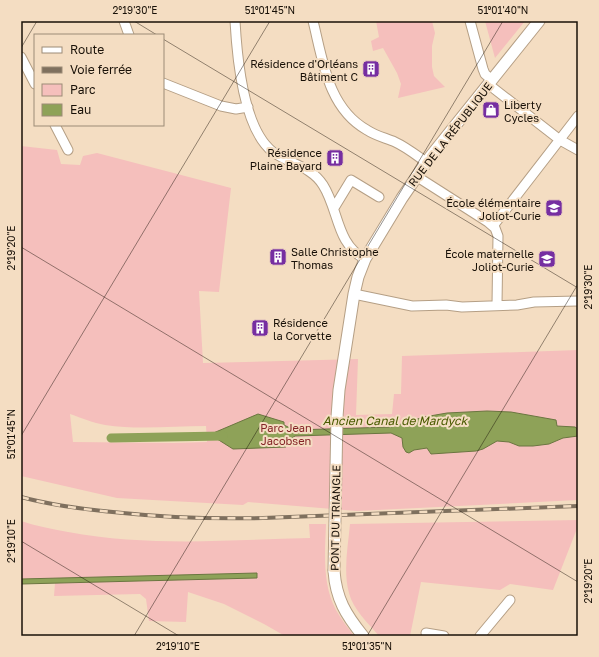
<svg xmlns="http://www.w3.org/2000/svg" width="599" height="657" font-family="'Golos Text',sans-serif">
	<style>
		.green { fill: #f5bfbc; fill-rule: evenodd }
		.water { fill: #8ea258; stroke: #6b7640 }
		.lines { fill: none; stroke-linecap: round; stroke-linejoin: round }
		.canal { stroke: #8ea258; stroke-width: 9 }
		.minor-casing { stroke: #b59f85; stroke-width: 11 }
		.tertiary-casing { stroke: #b59f85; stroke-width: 13 }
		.minor { stroke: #fff; stroke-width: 9 }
		.tertiary { stroke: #fff; stroke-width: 11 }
		.rail-casing { stroke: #7f705e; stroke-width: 4 }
		.rail { stroke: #f4ddc2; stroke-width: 2.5; stroke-dasharray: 8; stroke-linecap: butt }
		.tertiary-bridge-casing { stroke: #b59f85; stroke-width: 13; stroke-linecap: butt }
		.tertiary-bridge { stroke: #fff; stroke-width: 11 }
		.ticks { fill: none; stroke: #181007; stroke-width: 1; stroke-opacity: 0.45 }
		.labels { text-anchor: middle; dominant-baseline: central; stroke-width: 4; stroke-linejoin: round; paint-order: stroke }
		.poi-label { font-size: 11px; fill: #181007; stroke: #f4ddc2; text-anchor: end }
		.street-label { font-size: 11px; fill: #181007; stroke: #f4ddc2 }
		.park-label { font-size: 11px; fill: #842326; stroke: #f4ddc2 }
		.water-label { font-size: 12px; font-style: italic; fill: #4a5b01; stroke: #f4ddc2 }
		.neatline { fill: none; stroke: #181007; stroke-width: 1.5 }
		.ticks-label { font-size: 10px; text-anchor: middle; fill: #181007 }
	</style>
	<rect width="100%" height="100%" fill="#f4ddc2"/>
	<path class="green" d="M376 21H432L435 33 432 46V67L434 76 445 87 398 98 401 84 397 73 383 48 373 51 371 41 379 37Z
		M485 21H525L495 58Z
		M21 146 57 150 61 164 80 165 83 156 97 153 231 188 219 292 199 291 203 363 358 359 356 415 392 414 394 394H401L402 356 578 350V500L357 511 248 502 243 505 117 498 21 476ZM70 414C82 418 93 423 105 425 138 430 173 426 206 426L207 442 174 443 73 442Z
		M578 520V526L553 590 510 584 500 590 421 582 410 636H379C368 623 353 609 349 593 343 571 348 546 350 524Z
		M21 521C36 526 52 529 68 532 148 547 230 540 310 538L309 524H326C325 552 322 584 336 610 341 619 348 628 354 636H285L264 624 224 604 188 592 186 622 149 621 146 599 140 594 54 596 55 583 256 578 257 573 21 579Z"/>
	<path class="water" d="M487 411 511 412 556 420 557 426 575 427 578 429V436L563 438 549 444 533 446H519L509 442 497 441 483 449 476 451 431 454 427 448 414 450 409 453 406 452 403 447 402 438 391 433 295 436 286 442V447L233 449 214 437H211V434L258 414 284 422V425L294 430 391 427 424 417 447 413Z
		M257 573V578L21 584V579Z"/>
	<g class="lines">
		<path class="canal" d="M111 438 223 436"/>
		<defs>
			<path id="minor" d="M124 21 129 35
				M235 21C237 57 243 129 273 152 289 164 311 166 323 185 339 210 336 244 365 259
				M313 21C323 61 328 108 367 130 376 136 386 138 395 142 406 147 416 155 426 162
				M470 21 483 69 485 74 492 80
				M21 57 35 84
				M163 83 221 106 236 109 248 107
				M488 84 560 140 578 150
				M55 125 68 150
				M416 176 488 222 495 228 498 236 497 305
				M334 208 351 180 379 197
				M493 226 578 116
				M354 294 412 306 446 305 462 307 517 305 534 302 578 301
				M426 633 444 636
				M480 636 510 600"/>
			<path id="tertiary" d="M337 417 339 390 354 294 358 277 365 259 402 198 430 157 539 21
				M334 571C336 599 346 615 363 636"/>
		</defs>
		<use href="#minor" class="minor-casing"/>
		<use href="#tertiary" class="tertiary-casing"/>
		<use href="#minor" class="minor"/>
		<use href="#tertiary" class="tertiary"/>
		<defs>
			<path id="rail" d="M21 497C54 506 89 510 123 513 170 518 216 519 263 518L578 506"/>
		</defs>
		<use href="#rail" class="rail-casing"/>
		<use href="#rail" class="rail"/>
		<defs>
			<path id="tertiary-bridge" d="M334 571 337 417"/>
		</defs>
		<use href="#tertiary-bridge" class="tertiary-bridge-casing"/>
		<use href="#tertiary-bridge" class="tertiary-bridge"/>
	</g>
	<path class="ticks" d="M134 21 157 35M163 39 578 288M21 48 37 21M21 247 578 582M21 436 270 21M21 541 179 636M134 636 503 21M367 636 578 284"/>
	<defs>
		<symbol id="building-square" viewBox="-11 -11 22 22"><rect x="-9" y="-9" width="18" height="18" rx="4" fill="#762ea1" stroke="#f4ddc2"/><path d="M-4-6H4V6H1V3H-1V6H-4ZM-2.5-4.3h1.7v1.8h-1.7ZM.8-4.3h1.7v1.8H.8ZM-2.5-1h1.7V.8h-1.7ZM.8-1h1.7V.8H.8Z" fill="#fff"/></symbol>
		<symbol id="shop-square" viewBox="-11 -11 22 22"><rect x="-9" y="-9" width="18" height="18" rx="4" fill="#762ea1" stroke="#f4ddc2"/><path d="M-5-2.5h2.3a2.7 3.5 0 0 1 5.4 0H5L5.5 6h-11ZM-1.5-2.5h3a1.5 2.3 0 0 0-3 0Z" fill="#fff"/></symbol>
		<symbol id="school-square" viewBox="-11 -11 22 22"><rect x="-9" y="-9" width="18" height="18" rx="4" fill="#762ea1" stroke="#f4ddc2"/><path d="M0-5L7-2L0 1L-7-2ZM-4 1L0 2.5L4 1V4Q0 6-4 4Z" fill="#fff"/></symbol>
	</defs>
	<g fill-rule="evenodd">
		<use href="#building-square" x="361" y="59" width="20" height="20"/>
		<use href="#shop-square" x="481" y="100" width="20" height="20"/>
		<use href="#building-square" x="325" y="148" width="20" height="20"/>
		<use href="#school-square" x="544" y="198" width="20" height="20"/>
		<use href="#building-square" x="268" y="247" width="20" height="20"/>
		<use href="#school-square" x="537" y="249" width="20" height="20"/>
		<use href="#building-square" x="250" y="318" width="20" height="20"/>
	</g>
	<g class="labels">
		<g class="poi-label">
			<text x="358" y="63">Résidence d'Orléans<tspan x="358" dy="13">Bâtiment C</tspan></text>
			<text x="504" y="104" text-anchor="start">Liberty<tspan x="504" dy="13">Cycles</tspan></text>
			<text x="322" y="152">Résidence<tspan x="322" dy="13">Plaine Bayard</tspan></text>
			<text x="541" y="202">École élémentaire<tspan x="541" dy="13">Joliot-Curie</tspan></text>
			<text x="291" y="251" text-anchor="start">Salle Christophe<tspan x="291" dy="13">Thomas</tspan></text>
			<text x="534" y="253">École maternelle<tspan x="534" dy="13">Joliot-Curie</tspan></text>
			<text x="273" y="322" text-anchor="start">Résidence<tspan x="273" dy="13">la Corvette</tspan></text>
		</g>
		<g class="street-label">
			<text transform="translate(450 134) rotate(-52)">RUE DE LA RÉPUBLIQUE</text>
			<text transform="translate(335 518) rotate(-89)">PONT DU TRIANGLE</text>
		</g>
		<g class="park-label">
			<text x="286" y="427">Parc Jean<tspan x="286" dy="13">Jacobsen</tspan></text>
		</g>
		<g class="water-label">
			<text x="395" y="420">Ancien Canal de Mardyck</text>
		</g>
	</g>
	<rect width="599" height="657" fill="none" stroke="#f4ddc2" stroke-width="44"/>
	<rect x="34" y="34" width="130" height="92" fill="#f4ddc2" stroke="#9c8b77"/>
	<rect x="42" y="47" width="20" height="6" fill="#ffffff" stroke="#9c8b77"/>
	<text x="70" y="54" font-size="12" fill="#181007">Route</text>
	<rect x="42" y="67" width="20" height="6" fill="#7f705e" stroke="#9c8b77"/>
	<text x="70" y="74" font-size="12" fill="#181007">Voie ferrée</text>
	<rect x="42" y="84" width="20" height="12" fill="#f5bfbc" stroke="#9c8b77"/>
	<text x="70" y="94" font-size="12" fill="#181007">Parc</text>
	<rect x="42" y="104" width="20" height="12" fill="#8ea258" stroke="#9c8b77"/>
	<text x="70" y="114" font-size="12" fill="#181007">Eau</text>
	<rect x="22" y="22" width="555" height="613" class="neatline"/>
	<g class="ticks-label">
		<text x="135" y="14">2°19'30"E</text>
		<text x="270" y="14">51°01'45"N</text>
		<text x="503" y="14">51°01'40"N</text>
		<text transform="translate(11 248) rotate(-90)" y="4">2°19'20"E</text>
		<text transform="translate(588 287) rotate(-90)" y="4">2°19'30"E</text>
		<text transform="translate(11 434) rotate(-90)" y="4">51°01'45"N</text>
		<text transform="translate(11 541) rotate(-90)" y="4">2°19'10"E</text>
		<text transform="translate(588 581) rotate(-90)" y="4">2°19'20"E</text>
		<text x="178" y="650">2°19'10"E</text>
		<text x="367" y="650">51°01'35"N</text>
	</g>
</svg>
